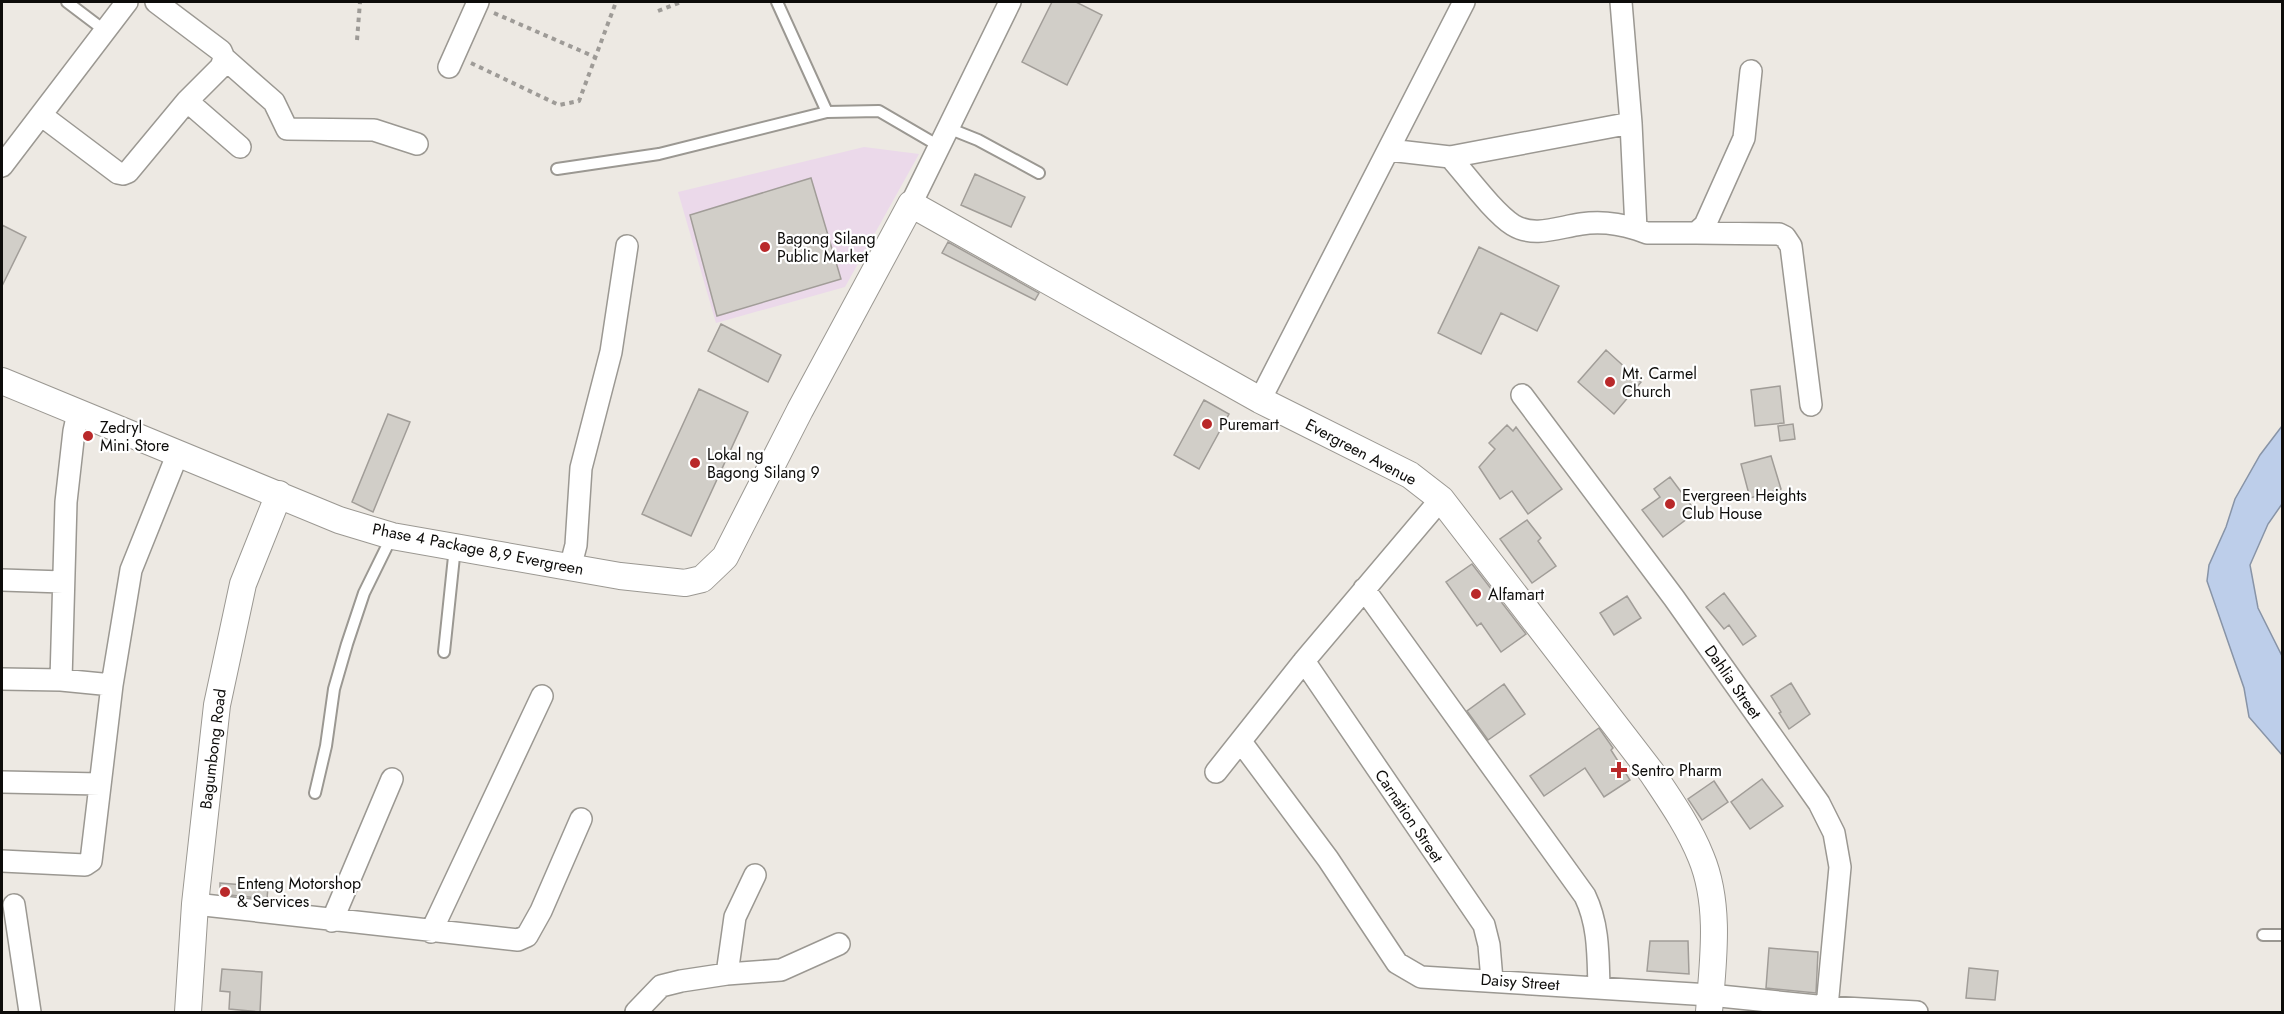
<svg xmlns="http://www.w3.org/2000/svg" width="2284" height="1014" font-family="Jost,sans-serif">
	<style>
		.commercial { fill: #ebd9ea }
		.water { fill: #bdceea; stroke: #8894a7; stroke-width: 1.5 }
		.building { fill: #d1cec8; stroke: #a19d98; stroke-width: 1.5 }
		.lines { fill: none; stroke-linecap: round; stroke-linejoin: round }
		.service-casing { stroke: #9b9892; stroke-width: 14 }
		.minor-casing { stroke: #9b9892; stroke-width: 24 }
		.tertiary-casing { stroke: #9b9892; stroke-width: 28 }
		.path { stroke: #9e9b97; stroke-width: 4; stroke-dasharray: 4.5 4.5; stroke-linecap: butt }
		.service { stroke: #fff; stroke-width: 10 }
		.minor { stroke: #fff; stroke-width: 21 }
		.tertiary { stroke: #fff; stroke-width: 26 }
		.poi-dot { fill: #b9292a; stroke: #fff; stroke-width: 2 }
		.labels { text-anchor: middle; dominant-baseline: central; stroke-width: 4.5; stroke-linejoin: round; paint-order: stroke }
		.poi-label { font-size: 16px; fill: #0d0c0a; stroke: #fff; text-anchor: start }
		.street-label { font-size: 16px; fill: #0d0c0a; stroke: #fff }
	</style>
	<rect width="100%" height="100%" fill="#ede9e3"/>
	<path class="commercial" d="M864 147 919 154 845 287 716 323 678 192Z"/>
	<path class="water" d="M2282 426V504L2268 524 2250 565 2258 608 2282 656V755L2249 717 2244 688 2207 581 2209 565 2226 527 2235 499 2260 455Z"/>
	<path class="building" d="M1052 2H1076L1102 15 1067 85 1022 62Z
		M975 174 1025 197 1011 227 961 205Z
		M811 178 841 279 717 316 690 215Z
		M2 225 26 237 2 286Z
		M948 242 1039 293 1035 300 942 253Z
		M1479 247 1559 286 1537 331 1501 313 1481 354 1438 333Z
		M721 324 781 355 768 382 708 351Z
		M1606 350 1641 382 1614 414 1578 382Z
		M1780 386 1784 423 1755 426 1751 390Z
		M699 389 748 412 691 536 642 514Z
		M1204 400 1229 414 1199 469 1174 455Z
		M388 414 410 422 373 512 352 502Z
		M1793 424 1795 439 1780 441 1778 426Z
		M1507 425 1513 431 1516 427 1562 489 1528 514 1512 491 1500 499 1479 467 1495 449 1489 443Z
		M1771 456 1781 489 1750 498 1741 464Z
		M1670 477 1696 512 1663 537 1642 510 1660 497 1654 489Z
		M1527 520 1541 538 1538 541 1556 566 1532 583 1500 539Z
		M1472 564 1526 634 1501 652 1481 623 1477 626 1446 582Z
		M1724 593 1756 636 1743 645 1729 625 1724 629 1706 607Z
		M1627 596 1641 618 1614 635 1600 613Z
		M1791 683 1810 714 1789 729 1779 713 1781 712 1771 696Z
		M1504 684 1525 714 1488 740 1467 711Z
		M1599 728 1613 748 1611 750 1630 780 1604 797 1585 768 1544 796 1530 776Z
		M1762 779 1783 806 1750 829 1731 802Z
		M1714 781 1728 802 1702 820 1688 799Z
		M220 883 268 887 267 899 220 894Z
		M1650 941H1688L1689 974 1647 971Z
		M1769 948 1818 952 1816 993 1766 988Z
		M1969 968 1998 971 1995 1000 1966 998Z
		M222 969 262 972 260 1012 229 1009 230 992 220 991Z"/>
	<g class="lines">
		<defs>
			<path id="service" d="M67 2 104 30
				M777 2 827 112
				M948 128 978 140 1039 173
				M557 169 659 154 827 112 879 111 939 146
				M444 652 455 547
				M315 793 326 746 334 689 347 644 364 593 392 536
				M2263 935H2282"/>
			<path id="minor" d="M156 2 221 51 224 58 274 102 287 129 374 130 417 144
				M449 67 478 2
				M187 101 240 147
				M41 115 118 173 123 174 128 172 187 101 221 67 224 58
				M1389 150 1450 157C1467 176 1493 212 1513 225 1534 238 1559 227 1581 224 1601 221 1617 223 1636 229L1631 123 1621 2
				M1450 157 1631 123
				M2 166 127 2
				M911 204 1010 2
				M1636 229 1647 233H1696L1705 225 1744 138 1751 71
				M1696 233 1779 234 1785 237 1791 246 1811 405
				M1522 395 1674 598 1819 803 1834 833 1840 867 1827 1007
				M1260 400 1464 2
				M570 568 576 545 581 468 611 352 627 246
				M2 580 63 582
				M1364 589 1585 896C1599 925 1598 956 1599 988
				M1304 661 1484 925 1489 945 1492 980
				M2 679 61 680 112 685
				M61 680 66 502 74 431 78 413
				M1241 742 1328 859 1397 963 1421 977 1710 995 1827 1007 1917 1012
				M1216 772 1304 661 1441 499
				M2 782 100 784
				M2 861 85 865 91 861 112 685 131 570 178 453
				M195 904 518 940 527 936 541 911 581 819
				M14 905 30 1012
				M332 921 392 779
				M431 932 542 696
				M727 974 735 917 755 875
				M636 1012 661 986 681 981 727 974 781 970 839 944"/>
			<path id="tertiary" d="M2 381 339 520 392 536 620 576 685 583 702 579 725 557 800 410 911 204 1260 400 1410 475 1441 499 1652 773C1670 800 1689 827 1701 857 1721 905 1713 962 1709 1012
				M188 1012 195 904 217 705 243 584 279 494"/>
		</defs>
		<use href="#service" class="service-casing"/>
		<use href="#minor" class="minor-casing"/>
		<use href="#tertiary" class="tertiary-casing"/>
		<path class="path" d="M658 11 681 2
			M494 13 595 57
			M357 40 360 2
			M471 63 559 105 579 101 616 2"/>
		<use href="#service" class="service"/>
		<use href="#minor" class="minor"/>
		<use href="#tertiary" class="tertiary"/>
	</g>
	<g class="poi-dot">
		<circle cx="765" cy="247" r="6"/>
		<circle cx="1610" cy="382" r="6"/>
		<circle cx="1207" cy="424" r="6"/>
		<circle cx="88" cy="436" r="6"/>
		<circle cx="695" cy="463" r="6"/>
		<circle cx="1670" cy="504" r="6"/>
		<circle cx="1476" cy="594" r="6"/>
		<path d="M1616 761h6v6h6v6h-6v6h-6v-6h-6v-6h6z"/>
		<circle cx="225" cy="892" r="6"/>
	</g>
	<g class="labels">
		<g class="poi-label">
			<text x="777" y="238">Bagong Silang<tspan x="777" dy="18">Public Market</tspan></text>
			<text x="1622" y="373">Mt. Carmel<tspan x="1622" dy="18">Church</tspan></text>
			<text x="1219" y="424">Puremart</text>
			<text x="100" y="427">Zedryl<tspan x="100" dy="18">Mini Store</tspan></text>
			<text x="707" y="454">Lokal ng<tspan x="707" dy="18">Bagong Silang 9</tspan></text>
			<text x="1682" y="495">Evergreen Heights<tspan x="1682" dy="18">Club House</tspan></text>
			<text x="1488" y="594">Alfamart</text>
			<text x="1631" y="770">Sentro Pharm</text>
			<text x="237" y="883">Enteng Motorshop<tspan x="237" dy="18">&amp; Services</tspan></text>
		</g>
		<g class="street-label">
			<text transform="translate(1361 452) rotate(28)">Evergreen Avenue</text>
			<text transform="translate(478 549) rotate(11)">Phase 4 Package 8,9 Evergreen</text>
			<text transform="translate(1733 682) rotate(55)">Dahlia Street</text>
			<text transform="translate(213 749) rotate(-83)">Bagumbong Road</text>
			<text transform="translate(1409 816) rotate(56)">Carnation Street</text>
			<text transform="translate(1520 982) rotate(4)">Daisy Street</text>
		</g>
	</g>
	<rect width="2284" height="1014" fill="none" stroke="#0d0c0a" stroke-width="6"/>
</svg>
